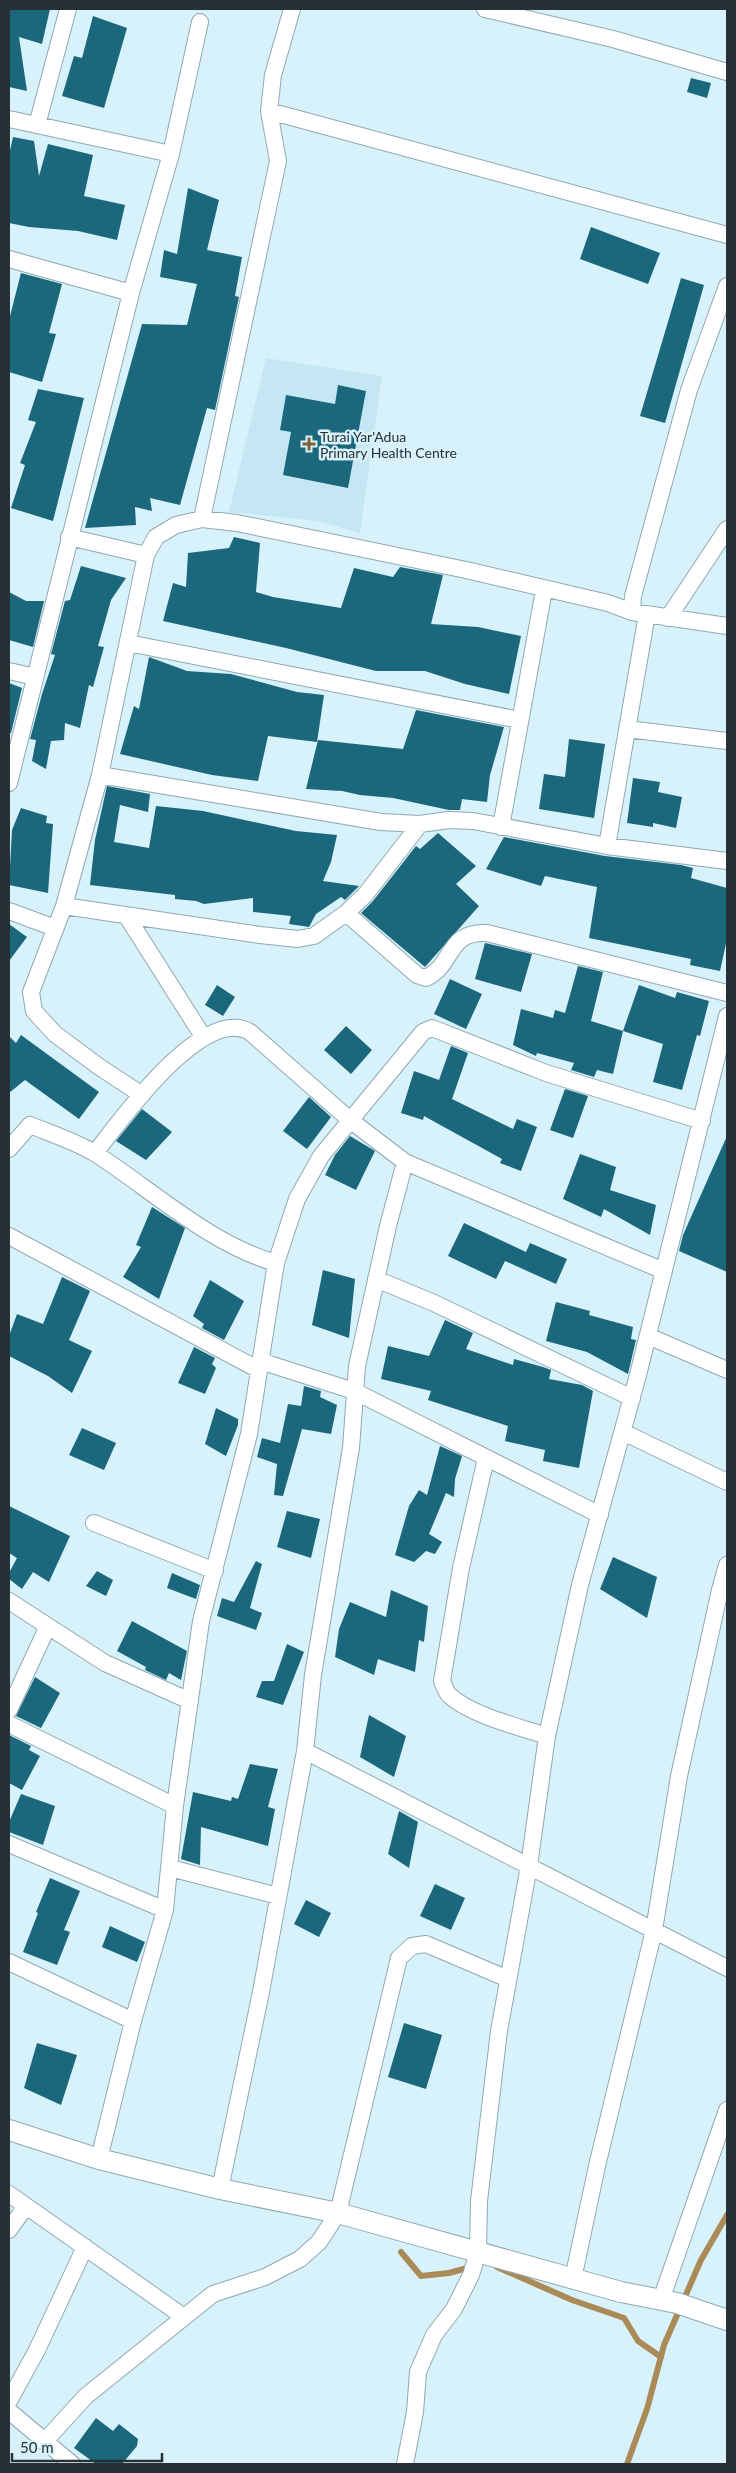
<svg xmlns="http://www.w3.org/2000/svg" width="736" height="2473" font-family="Lato,sans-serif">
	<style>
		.built { fill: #c5e7f3 }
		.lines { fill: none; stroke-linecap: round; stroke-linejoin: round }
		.stream { stroke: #aa8b58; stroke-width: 6 }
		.building { fill: #1b677c }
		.minor-casing { stroke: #90a8b1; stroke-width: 18 }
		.tertiary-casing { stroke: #90a8b1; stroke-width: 22 }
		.minor { stroke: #fff; stroke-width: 16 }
		.tertiary { stroke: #fff; stroke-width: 20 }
		.poi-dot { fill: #7b6032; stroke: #d8f2fb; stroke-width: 2 }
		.labels { text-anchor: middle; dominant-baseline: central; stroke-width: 5; stroke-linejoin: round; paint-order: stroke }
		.poi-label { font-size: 14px; fill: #273135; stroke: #d8f2fb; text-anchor: start }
	</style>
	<rect width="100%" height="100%" fill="#d8f2fb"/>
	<path class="built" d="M266 358 382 376 360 533 317 521 229 512Z"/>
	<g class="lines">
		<path class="stream" d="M401 2252 421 2276 449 2273 471 2267
			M497 2267 572 2300 624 2318 638 2341 661 2357
			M627 2464 647 2409 664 2345 701 2260 727 2215"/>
	</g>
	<path class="building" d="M9 9H50L42 44 19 37 27 91 9 87Z
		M93 16 127 28 104 108 62 96 74 56 82 58Z
		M691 78 711 83 707 98 687 92Z
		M13 137 34 141 39 176 48 144 93 155 84 196 125 205 117 240 78 231 29 227 9 223V155Z
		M188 188 219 200 207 250 242 257 235 296 239 297 215 410 207 408 180 505 150 498 152 511 135 507 136 525 85 528 142 324 187 325 197 284 160 277 164 250 177 254Z
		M591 227 660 253 648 284 580 259Z
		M21 273 62 284 49 333 56 334 42 382 9 372V320Z
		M681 278 704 285 665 423 640 416Z
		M338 385 366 391 348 488 283 475 291 432 280 430 286 395 335 404Z
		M38 389 84 398 53 521 11 508 25 465 20 463 36 422 28 420Z
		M234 537 260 543 256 592 273 597 341 608 354 568 393 577 400 567 443 575 431 624 478 627 521 636 509 694 465 684 425 671H376L286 648 163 621 173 583 186 587 188 553 229 548Z
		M81 566 126 578 111 600 98 646 104 647 93 687 89 685 80 728 65 723 64 740 51 741 46 769 32 761 36 740 30 739 42 694 55 655 51 654 65 601 70 600Z
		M9 592 26 601H44L33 647 9 640Z
		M149 657 187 671 231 674 297 692 324 695 317 742 268 736 258 781 212 775 120 754 134 706 139 709Z
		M9 683 22 688 11 733H9Z
		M416 710 504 727 490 775 487 802 462 799 460 810H449L393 798 360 795 342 791 306 789 318 740 403 749Z
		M569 739 605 744 594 818 539 809 544 774 565 777Z
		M633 778 660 782 658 792 682 797 676 828 653 823V827L627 823Z
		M107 786 150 794 148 812 120 805 114 842 149 848 156 806 203 811 296 831 337 835 331 862 323 881 359 886 345 900 341 897 316 914 309 927 289 924 291 916 253 912V898L204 904 196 901 175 899V895L90 885 95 840Z
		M21 808 47 816 46 823 53 824 48 893 9 885 12 830Z
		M438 833 476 866 456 884 479 906 425 967 361 913 373 901 416 846 420 849Z
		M504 837 605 856 681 865 693 868 691 878 727 888V939L720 971 690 965 691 959 589 938 597 887 545 876 541 886 486 869Z
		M9 924 27 937 9 961Z
		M485 943 532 954 521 992 475 979Z
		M578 966 603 972 591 1021 623 1031 613 1074 597 1070 594 1077 571 1070 574 1063 537 1053 536 1056 513 1045 521 1009 553 1018 555 1010 565 1013Z
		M450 979 482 994 466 1029 434 1014Z
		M217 985 235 997 223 1016 205 1005Z
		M639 985 675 998 677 992 709 1001 700 1036 697 1035 682 1090 653 1082 663 1044 623 1031Z
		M346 1026 372 1050 351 1074 324 1050Z
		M21 1035 99 1092 79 1119 25 1080 9 1093V1036L16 1043Z
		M451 1046 468 1053 452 1099 513 1129 517 1119 537 1127 521 1171 500 1163 502 1159 424 1116 423 1120 401 1113 414 1071 439 1080Z
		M565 1089 588 1096 573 1138 550 1130Z
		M309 1097 331 1117 307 1149 283 1131Z
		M142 1109 172 1132 146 1160 116 1141Z
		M350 1136 375 1151 356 1190 325 1175 335 1155Z
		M727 1136V1272L679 1251 683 1235Z
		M580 1154 616 1167 610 1190 656 1205 650 1235 604 1209 601 1217 563 1199Z
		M152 1207 185 1228 159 1299 123 1277 141 1247 136 1245Z
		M464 1223 526 1252 530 1243 567 1259 556 1284 505 1261 496 1279 448 1256Z
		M323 1270 355 1279 349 1338 312 1325Z
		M62 1277 90 1291 69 1340 92 1351 72 1393 48 1376 9 1356V1336L17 1314 43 1324Z
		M210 1280 244 1301 224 1340 202 1328 204 1324 193 1316Z
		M556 1302 590 1311 589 1315 633 1327 631 1339 636 1340 628 1374 587 1352 546 1341Z
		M445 1320 473 1333 466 1349 513 1365 514 1359 543 1367 551 1370 549 1379 582 1385 593 1391 579 1468 543 1461 545 1450 505 1441 508 1426 428 1400 431 1391 381 1379 388 1346 429 1356Z
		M194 1347 215 1358 212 1364 216 1368 205 1394 178 1383Z
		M304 1386 321 1391 320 1397 337 1405 331 1434 302 1429 283 1496 274 1495 277 1464 257 1457 262 1438 280 1443 288 1404 301 1406Z
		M216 1408 238 1419V1425L226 1456 205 1444Z
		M82 1428 116 1443 104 1470 69 1455Z
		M440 1446 462 1456 455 1479 454 1497 446 1493 429 1534 442 1542 435 1554 426 1551 414 1562 395 1555 409 1506 419 1490 427 1495Z
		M9 1506 70 1536 49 1582 33 1572 22 1589 9 1579V1573L17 1558 9 1553Z
		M287 1511 320 1519 311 1558 277 1547Z
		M613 1557 657 1577 647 1618 600 1589Z
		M256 1561 262 1564 250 1608 262 1613 256 1630 217 1616 222 1598 234 1602Z
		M97 1571 113 1580 106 1596 86 1586Z
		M172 1573 200 1585 196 1599 167 1588Z
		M391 1590 428 1606 424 1642 419 1640 415 1672 378 1659 374 1675 335 1657 339 1629 350 1602 386 1617Z
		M132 1621 187 1651 181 1680 169 1673 166 1680 145 1670 146 1667 117 1651Z
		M287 1644 304 1652 283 1705 256 1697 262 1681H274Z
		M35 1677 60 1693 41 1728 16 1716Z
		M369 1715 406 1736 394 1777 360 1757Z
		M9 1735 31 1746 29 1750 40 1756 22 1790 9 1783Z
		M250 1764 278 1769 268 1807 275 1809 268 1846 201 1827 200 1865 181 1859 193 1792 231 1801 232 1797 238 1799Z
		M21 1794 55 1806 43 1845 9 1832V1822Z
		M399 1811 418 1822 409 1868 388 1854Z
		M50 1878 80 1891 64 1930 70 1932 57 1965 23 1952 38 1913 36 1912Z
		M435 1884 465 1898 451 1930 420 1916Z
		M306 1900 331 1913 319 1937 294 1924Z
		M110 1926 145 1942 137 1962 102 1947Z
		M404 2023 442 2035 426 2089 388 2077Z
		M37 2043 77 2055 61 2105 24 2088Z
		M96 2418 113 2431 119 2424 138 2439 137 2446 122 2464H96L74 2448Z"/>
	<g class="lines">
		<defs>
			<path id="minor" d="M485 9 613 39 727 72
				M269 111 727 235
				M9 119 171 154
				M37 125 68 9
				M9 259 131 293
				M202 519 278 161 269 111 273 75 292 9
				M69 537 146 555
				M632 612 633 596 689 390 727 286
				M668 618 727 529
				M128 643 520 720
				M9 671 35 677
				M627 729 727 741
				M100 775 381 822 420 824 449 820 473 821 607 846 727 861
				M9 783 131 293 171 154 200 22
				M501 827 544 590
				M607 846 647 614
				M64 906 260 935 298 939 314 936 346 913 365 895 420 824
				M9 911 55 928
				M346 913 417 975 426 978C455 964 446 931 487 933L727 993
				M126 915 204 1038
				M142 1095 98 1066 55 1034 34 1011 31 992 64 906 100 775 146 555 156 537 176 525 202 519 237 523 466 570 608 603 632 612 727 626
				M9 1149 30 1125C52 1134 77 1142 96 1154 152 1190 211 1245 276 1263
				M95 1153C120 1121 203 1004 250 1032L350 1120 405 1162 664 1271
				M9 1236 259 1370
				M376 1279 434 1303 632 1398
				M648 1336 727 1370
				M260 1361 354 1391 600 1515
				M623 1432 727 1482
				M94 1523 215 1571
				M9 1601 105 1663 190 1701
				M9 1710 47 1628
				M9 1724 175 1806
				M547 1736 580 1585 638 1375 727 1016
				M305 1751 727 1968
				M9 1844 165 1910
				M170 1868 278 1896
				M9 1962 133 2021
				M99 2159 133 2021 165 1910 175 1806 201 1621 249 1434 276 1263 297 1199 321 1156 423 1032 432 1028 546 1073 702 1121
				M220 2189 261 1992 305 1751 313 1675 351 1448 357 1366 388 1226 405 1162
				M9 2194 184 2317
				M9 2230 26 2206
				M573 2279 597 2166 654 1930 679 1776 720 1590 727 1565
				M661 2300 727 2110
				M9 2401 37 2350 85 2247
				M9 2411 72 2464
				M44 2442 86 2396 213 2294 265 2277 300 2259 319 2242 338 2213 399 1958 412 1946 426 1944 508 1979
				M405 2464 415 2412 418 2372 434 2335 454 2309 471 2275 478 2252 479 2201 499 2031 529 1866 547 1736C519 1727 470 1715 449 1695 446 1692 444 1686 442 1681L461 1568 486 1458"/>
			<path id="tertiary" d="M9 2130 99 2159 220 2189 338 2213 621 2292 677 2303 727 2320"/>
		</defs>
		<use href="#minor" class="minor-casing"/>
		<use href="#tertiary" class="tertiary-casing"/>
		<use href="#minor" class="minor"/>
		<use href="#tertiary" class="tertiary"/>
	</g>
	<path class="poi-dot" d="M306.5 436.5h5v5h5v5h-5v5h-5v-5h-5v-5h5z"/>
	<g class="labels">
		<g class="poi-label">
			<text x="320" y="436">Turai Yar'Adua<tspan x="320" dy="16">Primary Health Centre</tspan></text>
		</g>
	</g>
	<rect width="736" height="2473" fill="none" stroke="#273135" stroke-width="20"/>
	<path d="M12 2453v8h150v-8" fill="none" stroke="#273135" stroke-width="2.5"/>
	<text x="20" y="2453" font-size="15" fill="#273135" stroke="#d8f2fb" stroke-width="4" paint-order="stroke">50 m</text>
</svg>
